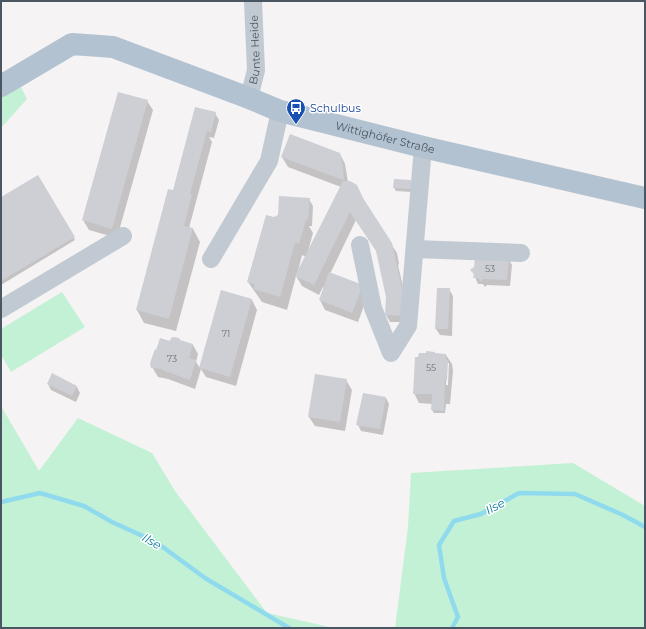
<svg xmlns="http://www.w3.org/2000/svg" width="646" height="629" font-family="Montserrat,sans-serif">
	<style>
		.green { fill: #c3f1d5 }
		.shadow { fill: #0003; fill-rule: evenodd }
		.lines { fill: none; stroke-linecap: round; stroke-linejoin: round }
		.stream { stroke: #90daee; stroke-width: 4.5 }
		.building { fill: #cdcfd5 }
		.minor { stroke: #c1cad2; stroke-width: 18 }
		.major { stroke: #b3c2d1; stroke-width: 22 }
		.labels { text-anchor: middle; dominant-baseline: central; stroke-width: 3; stroke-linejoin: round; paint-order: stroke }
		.number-label { font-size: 9px; fill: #6b747e }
		.street-label { font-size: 11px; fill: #4a5661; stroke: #fff }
		.transit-label { font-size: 11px; fill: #164399; stroke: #fff; text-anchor: start }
		.water-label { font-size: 12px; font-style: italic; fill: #0c7c9b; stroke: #fff }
	</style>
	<rect width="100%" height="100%" fill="#f5f3f3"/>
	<path class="green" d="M20 85 27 99 1 128V96Z
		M62 292 85 327 11 372 1 355V329Z
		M1 406 39 471 78 418 152 453 175 491 267 613 334 628H1Z
		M573 463 645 506V628H395L408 527 411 473Z"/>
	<path class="shadow" d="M147 101 153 110 117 238 89 230 83 220Z
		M215 113 219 120 214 138 209 137 212 142 189 228 193 229 200 242 176 331 144 323 137 310 174 191Z
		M340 154 345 164 348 182 357 186 366 206 397 253 399 264 398 265 407 304V322H390L386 315 387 297 378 252 356 220 330 274 368 295 358 322 325 310 320 300 324 288 323 287 319 295 302 286 296 276 287 310 262 302 248 282 274 218 309 199 313 206 312 226H309L313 233 308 251 341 187 288 167 282 157ZM302 255 306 257 298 271Z
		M38 176 75 240 1 285V199Z
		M395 180 411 181 412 184V192L396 191 394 188Z
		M508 258 512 265 510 286 487 285 485 287 483 284H478L472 270Z
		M449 289 453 296 452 336 440 335 436 329Z
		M221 292 252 300 257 310 236 386 206 377 201 369 195 389 168 379 158 377 152 367 170 342 180 341 193 345 198 354 196 362 200 368Z
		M435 354 446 355 452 364 453 371 450 404H446L445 413H434L432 410 433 404 419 403 414 393ZM447 363H449L448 385H446Z
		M346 380 352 390 345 431 315 426 309 417Z
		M48 384 77 387 80 393 76 402 51 390Z
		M386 398 389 404 383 435 361 431 358 425Z"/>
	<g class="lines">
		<path class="stream" d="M1 502 40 493 84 506 112 522 156 542 205 578 289 628
			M452 628 458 617 444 578 439 545 454 521 481 514 519 493 575 494 623 515 645 527"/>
	</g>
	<path class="building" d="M118 92 148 100 112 229 82 220Z
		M195 107 216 112 211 132 207 131 190 194 192 195 184 226 193 228 169 319 136 310 168 189 173 190Z
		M290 134 340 153 343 167 344 178 343 180 281 157Z
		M38 175 75 237 1 281V197Z
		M394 179 411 180V189L393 188Z
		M343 181H350L357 185 363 198 392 243 404 297V316L385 315 386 297 376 251 350 212 314 285 295 276Z
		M279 196 310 198 308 220H306L299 244 295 243 280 297 253 289 255 284 247 282 266 215 274 217 278 215Z
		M475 257H509L507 280 483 279 481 282 478 278H473L474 274 470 270 474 267Z
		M329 272 363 285 352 313 319 300Z
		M437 288H450L448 329H435Z
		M221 290 252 299 230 377 199 368Z
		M174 337 179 338 180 340 193 344 189 358 196 360 190 380 162 370V369L151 368 150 363 155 349 156 350 160 338 170 341 171 338Z
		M426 351 435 352V353L446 354V360H448L447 380H445L444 411 431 410 432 394H413L415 357H418L419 353H426Z
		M52 373 77 386 72 396 47 384Z
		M315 374 347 379 340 422 308 417Z
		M363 393 386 397 380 429 356 425Z"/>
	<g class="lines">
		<g class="minor">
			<path id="s1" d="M249 98 256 70 253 1"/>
			<path d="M360 245 373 308 391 353 408 326 423 147"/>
			<path d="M415 249 521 253"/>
			<path d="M211 259 269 161 280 111"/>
			<path d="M1 309 123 236"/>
		</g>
		<path class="major" id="s2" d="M1 86 72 44 113 47 249 98 280 111 423 147 645 198"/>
	</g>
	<defs>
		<symbol id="bus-pin" viewBox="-11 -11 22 30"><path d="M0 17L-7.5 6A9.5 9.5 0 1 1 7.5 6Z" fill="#1a4fb4" stroke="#fff"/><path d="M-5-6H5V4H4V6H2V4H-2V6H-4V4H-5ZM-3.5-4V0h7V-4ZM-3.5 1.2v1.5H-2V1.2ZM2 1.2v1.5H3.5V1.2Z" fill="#fff"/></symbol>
	</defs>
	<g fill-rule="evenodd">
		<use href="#bus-pin" x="285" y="97" width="22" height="30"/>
	</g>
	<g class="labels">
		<g class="number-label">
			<text x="490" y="268">53</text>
			<text x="226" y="333">71</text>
			<text x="172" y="358">73</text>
			<text x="431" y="367">55</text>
		</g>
		<g class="street-label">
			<text stroke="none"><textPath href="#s1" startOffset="49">Bunte Heide</textPath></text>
			<text stroke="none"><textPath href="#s2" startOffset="411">Wittighöfer Straße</textPath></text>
		</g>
		<g class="transit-label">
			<text x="310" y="108">Schulbus</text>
		</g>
		<g class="water-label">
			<text transform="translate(495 506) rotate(-28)">Ilse</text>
			<text transform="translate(152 541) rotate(30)">Ilse</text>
		</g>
	</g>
	<rect width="646" height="629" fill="none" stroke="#4a5661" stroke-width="4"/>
</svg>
